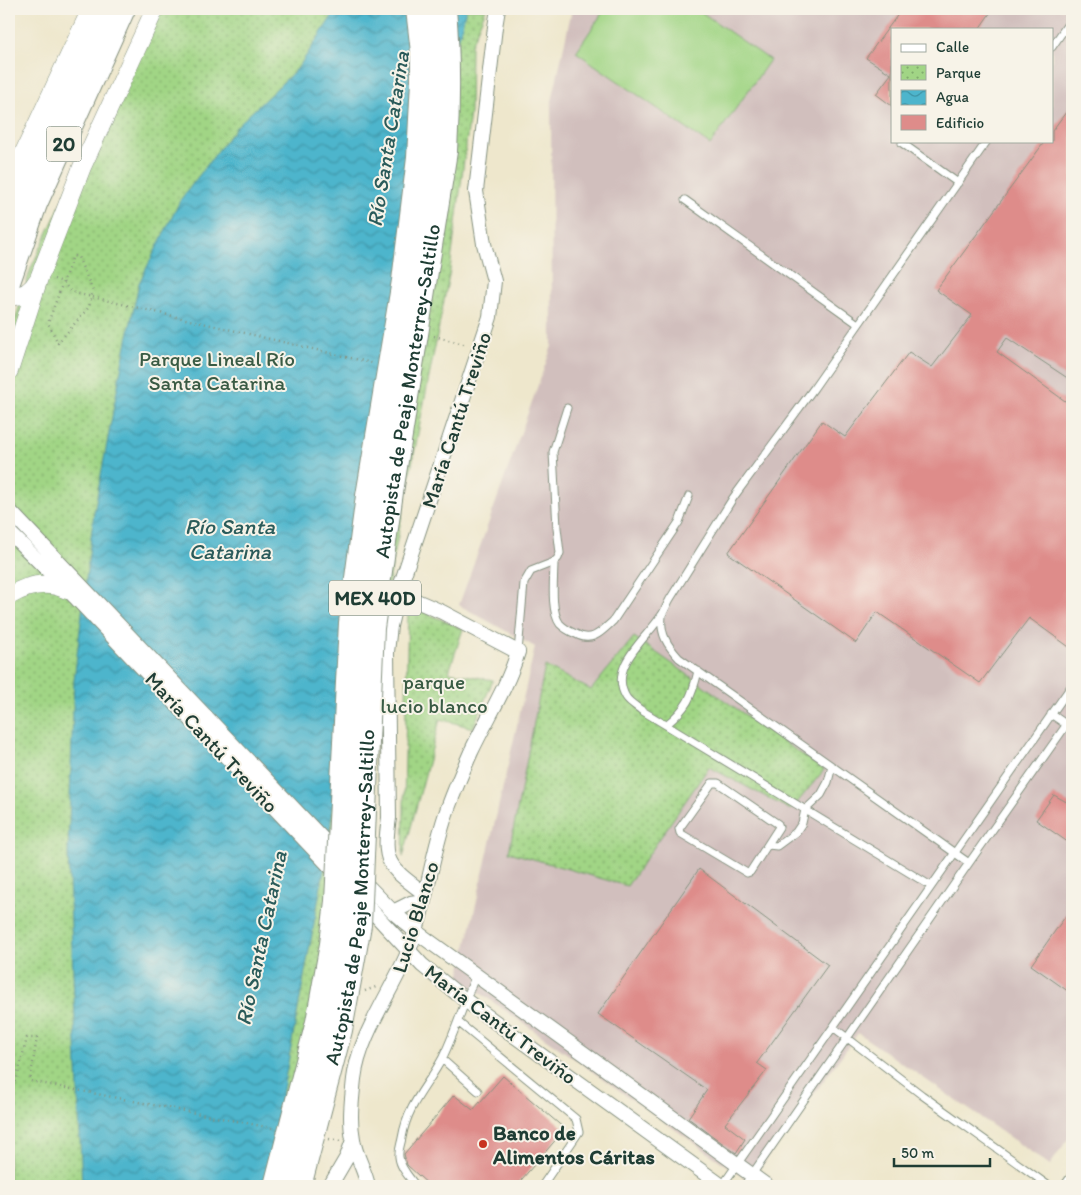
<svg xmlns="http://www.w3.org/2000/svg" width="1081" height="1195" font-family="Itim,sans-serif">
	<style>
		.industrial { fill: #d1bfbd; fill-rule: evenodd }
		.grass { fill: #a1d585; stroke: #60895c }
		.park { fill: url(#park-dots); stroke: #60895c }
		.water { fill: url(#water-waves); stroke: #367980 }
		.building { fill: #de8c8a }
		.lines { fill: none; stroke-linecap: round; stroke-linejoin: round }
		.service-casing { stroke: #869280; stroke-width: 9 }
		.minor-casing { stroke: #869280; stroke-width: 16 }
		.tertiary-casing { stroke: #869280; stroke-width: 19 }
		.primary-casing { stroke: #869280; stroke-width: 24 }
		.path { stroke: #869280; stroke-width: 2.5; stroke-dasharray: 1 4; stroke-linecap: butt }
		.service { stroke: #fff; stroke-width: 7 }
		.minor { stroke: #fff; stroke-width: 14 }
		.tertiary { stroke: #fff; stroke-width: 18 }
		.primary { stroke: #fff; stroke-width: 22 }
		.motorway-bridge-casing { stroke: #869280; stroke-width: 28; stroke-linecap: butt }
		.motorway-bridge { stroke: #fff; stroke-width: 26 }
		.poi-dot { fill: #c8321e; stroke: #f7f3e8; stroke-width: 2 }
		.labels { text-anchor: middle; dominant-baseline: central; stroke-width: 4; stroke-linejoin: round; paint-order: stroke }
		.shield { fill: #f7f3e8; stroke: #60746a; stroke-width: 1 }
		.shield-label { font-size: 20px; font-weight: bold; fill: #1f3d34 }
		.park-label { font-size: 21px; fill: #395b44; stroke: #f7f3e8 }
		.street-label { font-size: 21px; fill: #1f3d34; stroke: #f7f3e8 }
		.poi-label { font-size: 21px; font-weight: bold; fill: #1f3d34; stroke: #f7f3e8; text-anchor: start }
		.water-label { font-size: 22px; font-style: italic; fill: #2a5b5a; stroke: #f7f3e8 }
	</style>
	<defs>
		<pattern id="park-dots" width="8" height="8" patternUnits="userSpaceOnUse" patternTransform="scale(1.25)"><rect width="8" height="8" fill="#a1d585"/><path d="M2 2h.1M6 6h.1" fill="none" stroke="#83ae6e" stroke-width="1.8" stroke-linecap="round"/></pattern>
		<pattern id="water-waves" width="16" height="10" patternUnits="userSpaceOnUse" patternTransform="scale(1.25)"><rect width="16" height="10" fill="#4db5cc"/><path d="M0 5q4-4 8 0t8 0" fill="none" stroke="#3f94a6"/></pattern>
	</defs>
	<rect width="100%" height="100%" fill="#f7f3e8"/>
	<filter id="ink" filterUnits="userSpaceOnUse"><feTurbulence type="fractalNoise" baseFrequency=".02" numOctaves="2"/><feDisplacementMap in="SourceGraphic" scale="10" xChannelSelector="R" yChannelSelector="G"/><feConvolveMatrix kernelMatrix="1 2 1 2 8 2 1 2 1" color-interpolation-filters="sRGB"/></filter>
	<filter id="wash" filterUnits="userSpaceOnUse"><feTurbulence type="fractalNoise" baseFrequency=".0096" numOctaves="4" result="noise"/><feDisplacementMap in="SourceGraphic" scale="20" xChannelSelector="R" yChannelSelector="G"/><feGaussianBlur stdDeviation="1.12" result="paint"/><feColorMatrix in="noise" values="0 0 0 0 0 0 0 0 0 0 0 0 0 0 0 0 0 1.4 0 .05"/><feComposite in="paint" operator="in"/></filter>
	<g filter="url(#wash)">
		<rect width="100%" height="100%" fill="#eee7cc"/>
		<path class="industrial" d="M572 9H1072V1133L1050 1165 858 1033 750 1182 459 978 535 647 459 605 552 346 551 106ZM892 29H1052V141H892Z"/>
		<path class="grass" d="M605 9H697L770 60 710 145 576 52Z"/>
		<path class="park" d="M152 9H486L471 45 470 113 450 270 386 597 309 1186H9V340L31 268Z
			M408 605 463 629 449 672 493 680 473 728 440 719 403 857Z
			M634 637 824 770 791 810 709 767 627 886 509 852 545 666 591 690Z"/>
		<path class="water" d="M337 9H466L405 252 327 854 265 1186H82L68 854 74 680 94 512 121 369 139 283 181 199 237 126 298 68Z"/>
		<g id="blocks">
			<path class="building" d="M902 9H993L979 29H892V106L876 94 891 74 866 58Z
				M1072 104V381L1007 338 997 352 1072 406V649L1029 618 980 683 877 612 856 643 728 553 822 421 845 437 909 352 932 367 972 315 936 290 1045 141H1052V131Z
				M1054 795 1072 805V845L1036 820Z
				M699 869 828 965 757 1063 767 1070 725 1124 745 1139 736 1153 688 1118 707 1090 598 1014Z
				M1072 907V994L1031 965Z
				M503 1076 565 1129 516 1186H430L407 1165 404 1154 454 1095 473 1110Z"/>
		</g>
	</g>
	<g filter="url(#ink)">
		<use href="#blocks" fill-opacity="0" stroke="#869280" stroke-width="1"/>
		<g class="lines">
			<defs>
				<path id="service" d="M1052 47 1072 18
					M902 143 958 183
					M685 200 858 324
					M554 562C554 578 550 611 560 624 564 628 571 632 576 634 592 643 601 632 613 621L679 522 689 496
					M662 616C660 634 667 645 679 658L969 863
					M518 652 524 583 531 571 554 562 558 558 560 553 557 528 553 452 567 408
					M1051 714 1067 725
					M666 725C687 708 692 697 698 671
					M712 783H718L778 824 779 827 750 872 747 873 680 833 679 829Z
					M768 845 777 846 796 832 802 823 805 810 821 795 828 782 832 766
					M931 886 641 710C636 706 629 702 626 697 608 667 646 639 661 616 665 611 667 604 670 599L733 498 814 388 987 141
					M458 1022 576 1119 579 1132 542 1186
					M833 1027 922 1095 1049 1186
					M442 1059 478 1091
					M416 1186C410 1178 400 1168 399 1157 398 1151 401 1144 402 1138 408 1103 428 1086 443 1057 456 1030 464 1002 476 975
					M722 1186 1072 685
					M744 1186 969 863 1072 717
					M1064 1186 1072 1175"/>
				<path id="minor" d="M9 510 340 857
					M9 532 75 597 338 875
					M360 878 393 912 415 931 767 1186
					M425 894C389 867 382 864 389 818L387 652 390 626 398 593 490 317 494 281 484 244 476 191 495 27 498 9
					M360 898 422 965 465 1000 722 1186
					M393 912 411 903 423 901
					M330 1186 347 1157 353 1140
					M368 1186C365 1170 355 1155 353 1139 349 1120 352 1098 354 1079 359 1035 392 992 409 950 427 905 431 854 448 808 455 789 463 770 471 752 487 718 507 688 518 652L442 612 398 593"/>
				<path id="tertiary" d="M9 184 91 9
					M9 296C21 297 31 292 37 281
					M9 371 39 278 82 167 155 9
					M9 596C27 585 47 580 67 590"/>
				<path id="primary" d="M9 231 28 181 106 9
					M9 282 36 204 124 9"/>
			</defs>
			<use href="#service" class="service-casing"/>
			<use href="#minor" class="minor-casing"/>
			<use href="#tertiary" class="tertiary-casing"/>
			<use href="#primary" class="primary-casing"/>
			<path class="path" d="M54 279 63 282 48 323 58 343 89 307 93 291 78 257 73 256 63 282 71 292 92 297 372 363
				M434 336 467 345
				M365 991 376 987
				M9 1090 17 1078 27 1038H37L30 1081 272 1128
				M329 1139 341 1141"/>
			<use href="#service" class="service"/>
			<use href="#minor" class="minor"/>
			<use href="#tertiary" class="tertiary"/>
			<use href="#primary" class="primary"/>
			<defs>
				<g id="motorway-bridge">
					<path d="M277 1186 319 1022 333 944 338 901 352 623 369 496 405 281 420 158 424 81V52L419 9"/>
					<path id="s1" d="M298 1186 339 1030 358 925 371 628 390 492 444 151C447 103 447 56 443 9"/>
				</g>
			</defs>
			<use href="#motorway-bridge" class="motorway-bridge-casing"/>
			<use href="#motorway-bridge" class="motorway-bridge"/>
		</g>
	</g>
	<circle class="poi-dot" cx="483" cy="1144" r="5"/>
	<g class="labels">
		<g class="shield">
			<rect x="46.5" y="126.5" width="35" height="35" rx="4"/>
			<rect x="329" y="580.5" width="92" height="35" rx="4"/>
		</g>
		<g class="shield-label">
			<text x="64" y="144">20</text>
			<text x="375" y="598">MEX 40D</text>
		</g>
		<g class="park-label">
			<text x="217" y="358">Parque Lineal Río<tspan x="217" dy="24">Santa Catarina</tspan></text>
			<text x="434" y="681">parque<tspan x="434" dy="24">lucio blanco</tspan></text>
		</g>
		<g class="street-label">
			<text stroke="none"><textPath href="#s1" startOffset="805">Autopista de Peaje Monterrey-Saltillo</textPath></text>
			<text transform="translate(456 420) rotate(-72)">María Cantú Treviño</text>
			<text transform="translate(212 742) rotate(47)">María Cantú Treviño</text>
			<text stroke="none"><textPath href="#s1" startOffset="295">Autopista de Peaje Monterrey-Saltillo</textPath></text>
			<text transform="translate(415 917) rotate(-73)">Lucio Blanco</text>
			<text transform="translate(501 1024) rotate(37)">María Cantú Treviño</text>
		</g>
		<g class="poi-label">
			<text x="493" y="1132">Banco de<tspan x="493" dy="24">Alimentos Cáritas</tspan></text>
		</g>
		<g class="water-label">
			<text transform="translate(388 139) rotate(-81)">Río Santa Catarina</text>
			<text x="230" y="526">Río Santa<tspan x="230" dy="25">Catarina</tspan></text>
			<text transform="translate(261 938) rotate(-78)">Río Santa Catarina</text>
		</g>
	</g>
	<rect width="1081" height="1195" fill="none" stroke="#f7f3e8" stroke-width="30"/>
	<rect x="891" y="28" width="162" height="115" fill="#f7f3e8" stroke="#a1aaa0"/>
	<rect x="901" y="44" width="25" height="8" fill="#ffffff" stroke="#a1aaa0"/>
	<text x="936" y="52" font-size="15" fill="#1f3d34">Calle</text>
	<rect x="901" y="65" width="25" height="15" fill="url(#park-dots)" stroke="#a1aaa0"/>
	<text x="936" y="78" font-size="15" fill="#1f3d34">Parque</text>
	<rect x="901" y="90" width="25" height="15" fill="url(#water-waves)" stroke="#a1aaa0"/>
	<text x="936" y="102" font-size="15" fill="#1f3d34">Agua</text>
	<rect x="901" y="115" width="25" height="15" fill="#de8c8a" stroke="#a1aaa0"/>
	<text x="936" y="128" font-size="15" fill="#1f3d34">Edificio</text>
	<path d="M894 1158v8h96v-8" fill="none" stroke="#1f3d34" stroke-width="2.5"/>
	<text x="901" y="1158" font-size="15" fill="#1f3d34" stroke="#f7f3e8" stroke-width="4" paint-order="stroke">50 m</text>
</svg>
